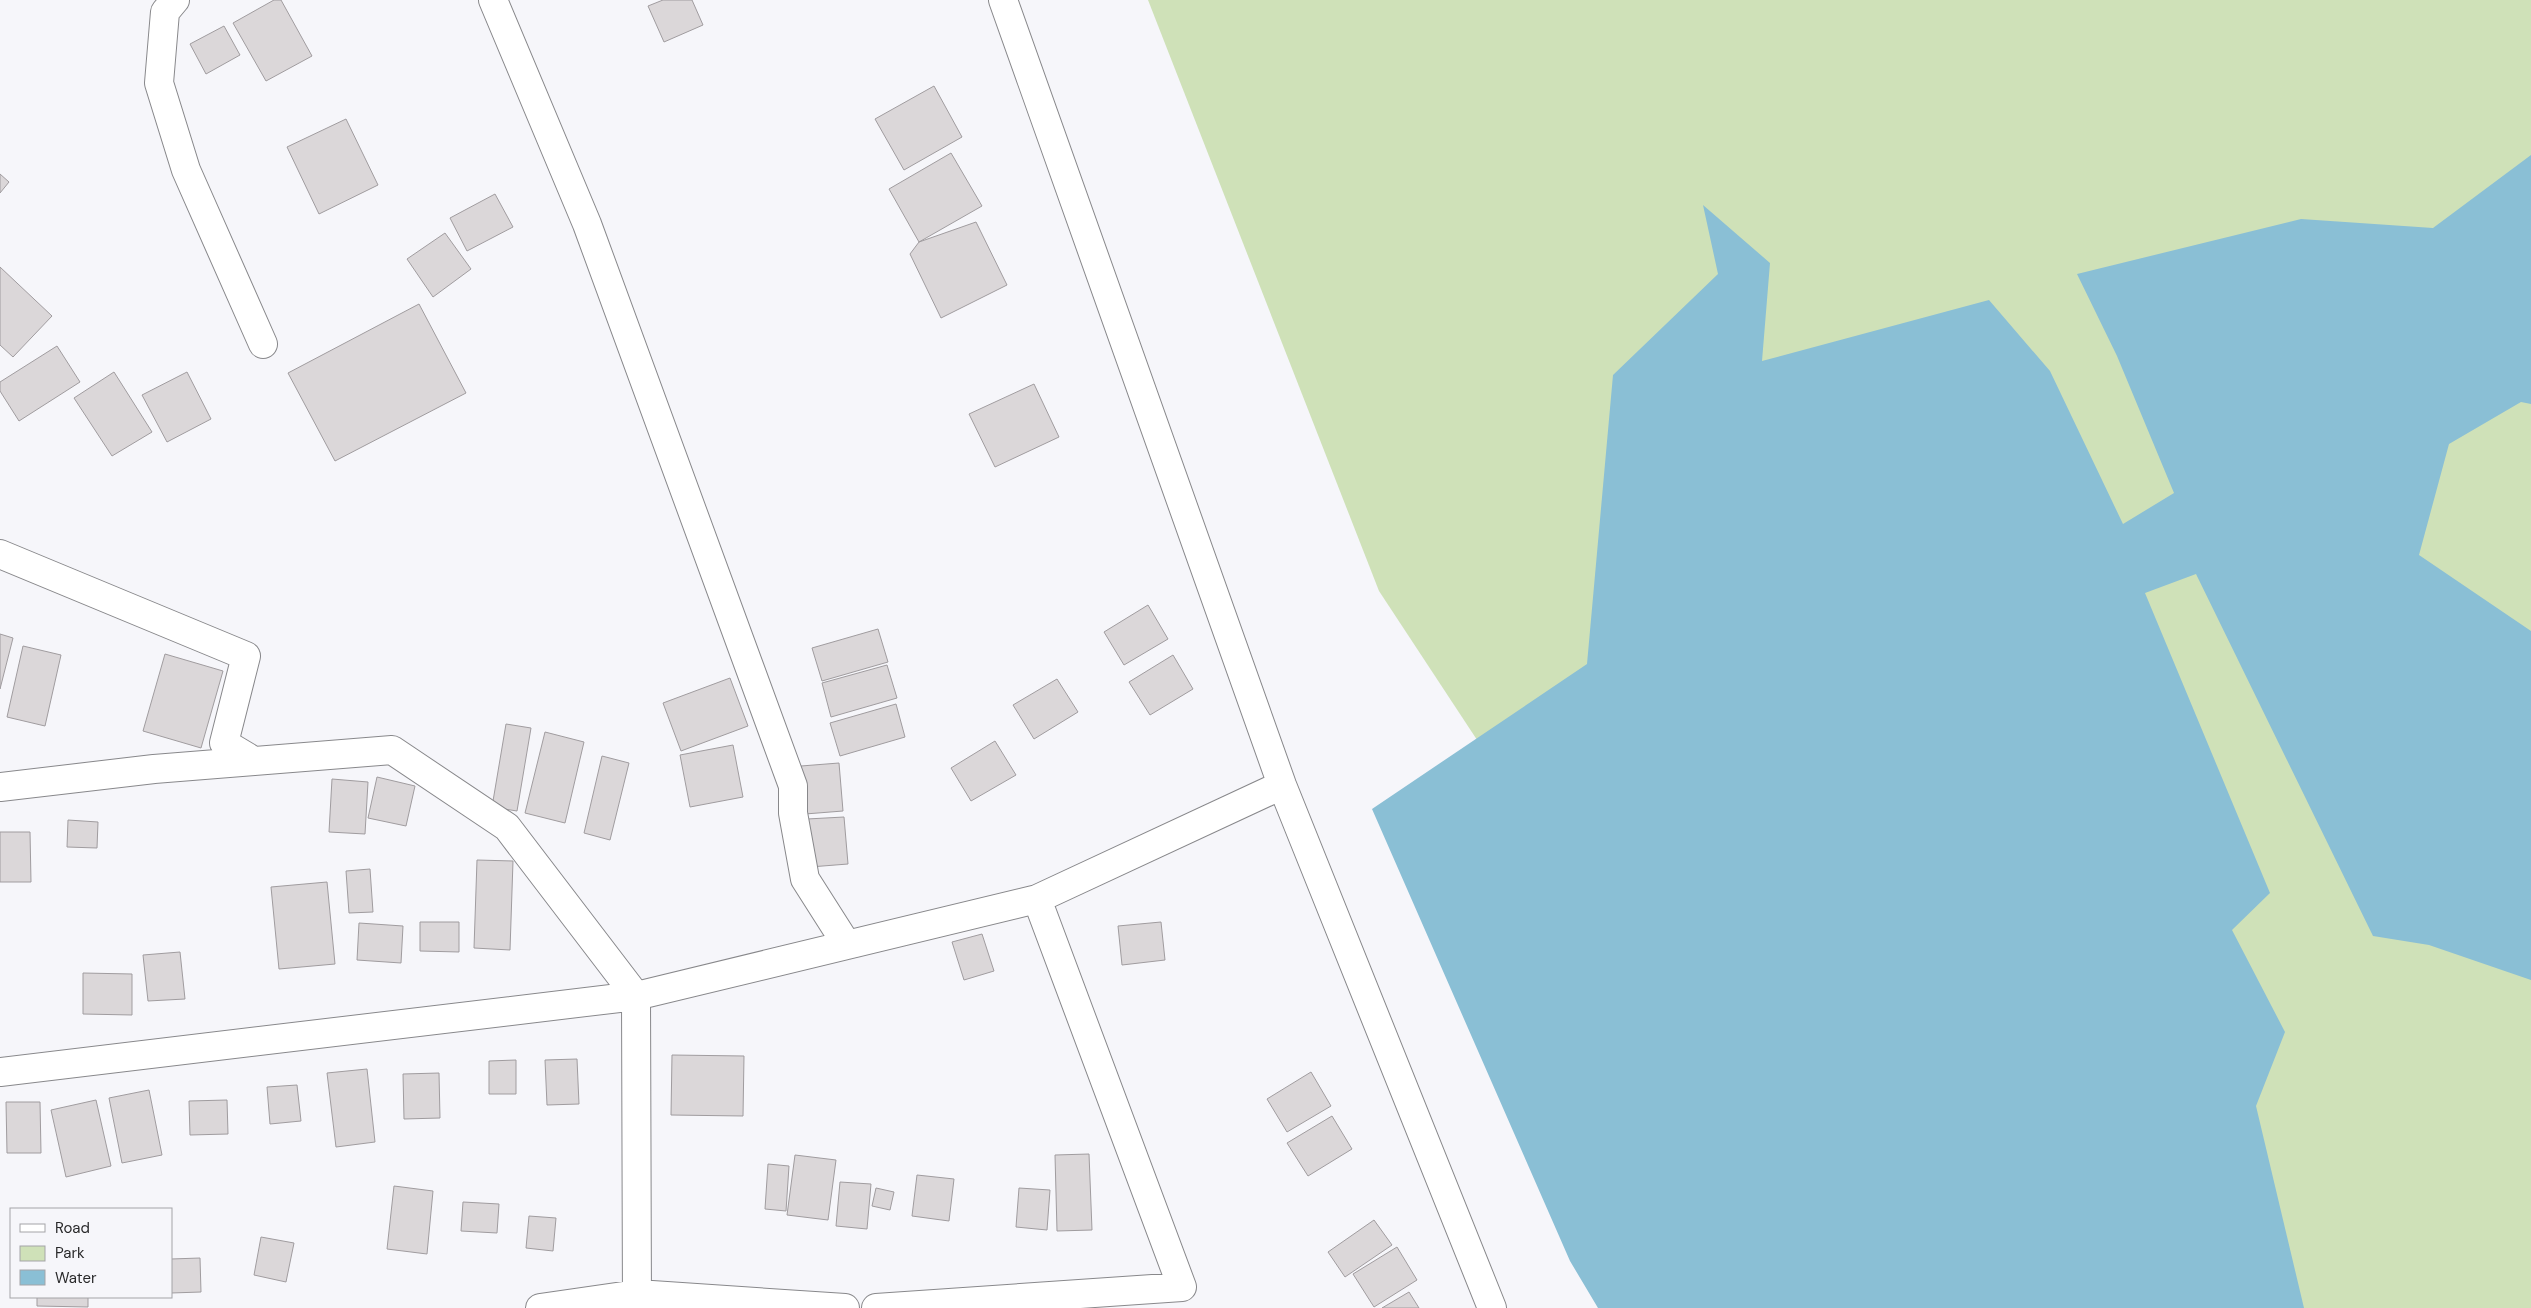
<svg xmlns="http://www.w3.org/2000/svg" width="2531" height="1308" font-family="'DM Sans',sans-serif">
	<style>
		.green { fill: #cfe1b8 }
		.water { fill: #8abfd5 }
		.building { fill: #dbd7d9; stroke: #a09c9f }
		.lines { fill: none; stroke-linecap: round; stroke-linejoin: round }
		.street-casing { stroke: #88888b; stroke-width: 30 }
		.street { stroke: #fff; stroke-width: 28 }
	</style>
	<rect width="100%" height="100%" fill="#f6f6fa"/>
	<path class="green" d="M1148 0H2531V1308H1851L1379 591Z"/>
	<path class="water" d="M2531 155V404L2521 402 2449 444 2419 555 2531 631V980L2429 945 2373 936 2196 574 2145 593 2270 893 2232 930 2285 1032 2256 1106 2304 1308H1598L1570 1261 1372 809 1587 664 1613 375 1718 274 1703 205 1770 263 1762 361 1989 300 2050 371 2123 524 2174 493 2117 356 2077 274 2301 219 2433 228Z"/>
	<path class="building" d="M274 0H281L312 56 266 81 233 23Z
		M663 0H692L703 25 664 42 648 6Z
		M224 26 240 55 206 74 190 44Z
		M934 86 962 137 904 170 875 119Z
		M346 119 378 185 319 214 287 147Z
		M951 153 982 206 919 242 889 189Z
		M0 174 9 182 0 193Z
		M495 194 513 227 467 251 450 218Z
		M976 222 1007 285 941 318 910 254 919 242Z
		M445 233 471 269 433 297 407 259Z
		M0 267 52 316 13 357 0 345Z
		M419 304 466 393 335 461 288 373Z
		M57 346 80 382 19 421 0 391V382Z
		M114 372 152 432 112 456 74 398Z
		M187 372 211 419 167 442 142 395Z
		M1034 384 1059 437 995 467 969 414Z
		M1148 605 1168 639 1124 665 1104 632Z
		M878 629 888 662 822 681 812 648Z
		M0 634 13 638 0 689Z
		M23 646 61 655 45 726 7 717Z
		M165 654 223 671 201 748 143 731Z
		M1173 655 1193 689 1150 715 1129 682Z
		M887 665 897 698 831 717 822 683Z
		M730 678 748 726 681 751 663 703Z
		M1057 679 1078 712 1034 739 1013 705Z
		M896 704 905 737 840 756 830 723Z
		M506 724 531 728 517 811 492 807Z
		M545 732 584 742 565 823 525 813Z
		M995 741 1016 775 971 801 951 768Z
		M733 745 743 797 690 807 680 755Z
		M602 756 629 763 610 840 584 833Z
		M839 763 843 811 805 814 801 766Z
		M377 777 415 786 406 826 368 818Z
		M332 779 368 782 365 834 329 832Z
		M844 817 848 864 810 867 807 819Z
		M68 820 98 822 97 848 67 847Z
		M0 832H30L31 882H0Z
		M477 860 513 861 510 950 474 948Z
		M370 869 373 912 349 913 346 871Z
		M327 882 335 964 279 969 271 887Z
		M420 922H459V952L420 951Z
		M1161 922 1165 960 1122 965 1118 926Z
		M359 923 403 926 401 963 357 960Z
		M982 934 994 971 964 980 952 942Z
		M180 952 185 999 148 1001 143 955Z
		M83 973 132 974V1015L83 1014Z
		M672 1055 744 1056 743 1116 671 1115Z
		M577 1059 579 1104 547 1105 545 1060Z
		M516 1060V1094H489V1061Z
		M367 1069 375 1142 336 1147 327 1073Z
		M1311 1072 1331 1106 1287 1132 1267 1099Z
		M439 1073 440 1118 404 1119 403 1074Z
		M297 1085 301 1121 270 1124 267 1087Z
		M149 1090 162 1155 122 1163 109 1098Z
		M96 1100 111 1166 66 1177 51 1110Z
		M227 1100 228 1134 190 1135 189 1101Z
		M6 1102H40L41 1153H7Z
		M1332 1116 1352 1149 1308 1176 1287 1143Z
		M1089 1154 1092 1230 1057 1231 1055 1155Z
		M795 1155 836 1160 828 1220 787 1215Z
		M768 1164 789 1166 786 1211 765 1209Z
		M917 1175 954 1179 949 1221 912 1216Z
		M840 1182 871 1184 867 1229 836 1226Z
		M394 1186 433 1191 427 1254 387 1249Z
		M876 1188 894 1192 890 1210 872 1206Z
		M1019 1188 1050 1190 1047 1230 1016 1227Z
		M463 1202 499 1204 497 1233 461 1231Z
		M529 1216 556 1218 553 1251 526 1248Z
		M1374 1220 1392 1245 1345 1277 1328 1252Z
		M261 1237 294 1243 286 1282 254 1275Z
		M1397 1247 1417 1280 1374 1307 1353 1274Z
		M200 1258 201 1292 171 1293V1259Z
		M1409 1292 1419 1308H1382Z
		M37 1297H88V1307L37 1306Z"/>
	<g class="lines">
		<defs>
			<path id="street" d="M175 0 165 12 159 83 186 170 263 344
				M493 0 587 224 793 786V813L805 879 847 945
				M1003 0 1282 785 1492 1308
				M0 554 246 656 224 743 254 761 392 750 507 827 636 996 637 1308
				M0 787 154 769 254 761
				M0 1072 636 996 1037 899 1282 785
				M540 1308 637 1294 845 1308
				M876 1308 1182 1287 1037 899"/>
		</defs>
		<use href="#street" class="street-casing"/>
		<use href="#street" class="street"/>
	</g>
	<rect x="10" y="1208" width="162" height="90" fill="#f6f6fa" stroke="#a4a4a7"/>
	<rect x="20" y="1224" width="25" height="8" fill="#ffffff" stroke="#a4a4a7"/>
	<text x="55" y="1233" font-size="15" fill="#29292a">Road</text>
	<rect x="20" y="1246" width="25" height="15" fill="#cfe1b8" stroke="#a4a4a7"/>
	<text x="55" y="1258" font-size="15" fill="#29292a">Park</text>
	<rect x="20" y="1270" width="25" height="15" fill="#8abfd5" stroke="#a4a4a7"/>
	<text x="55" y="1283" font-size="15" fill="#29292a">Water</text>
</svg>
